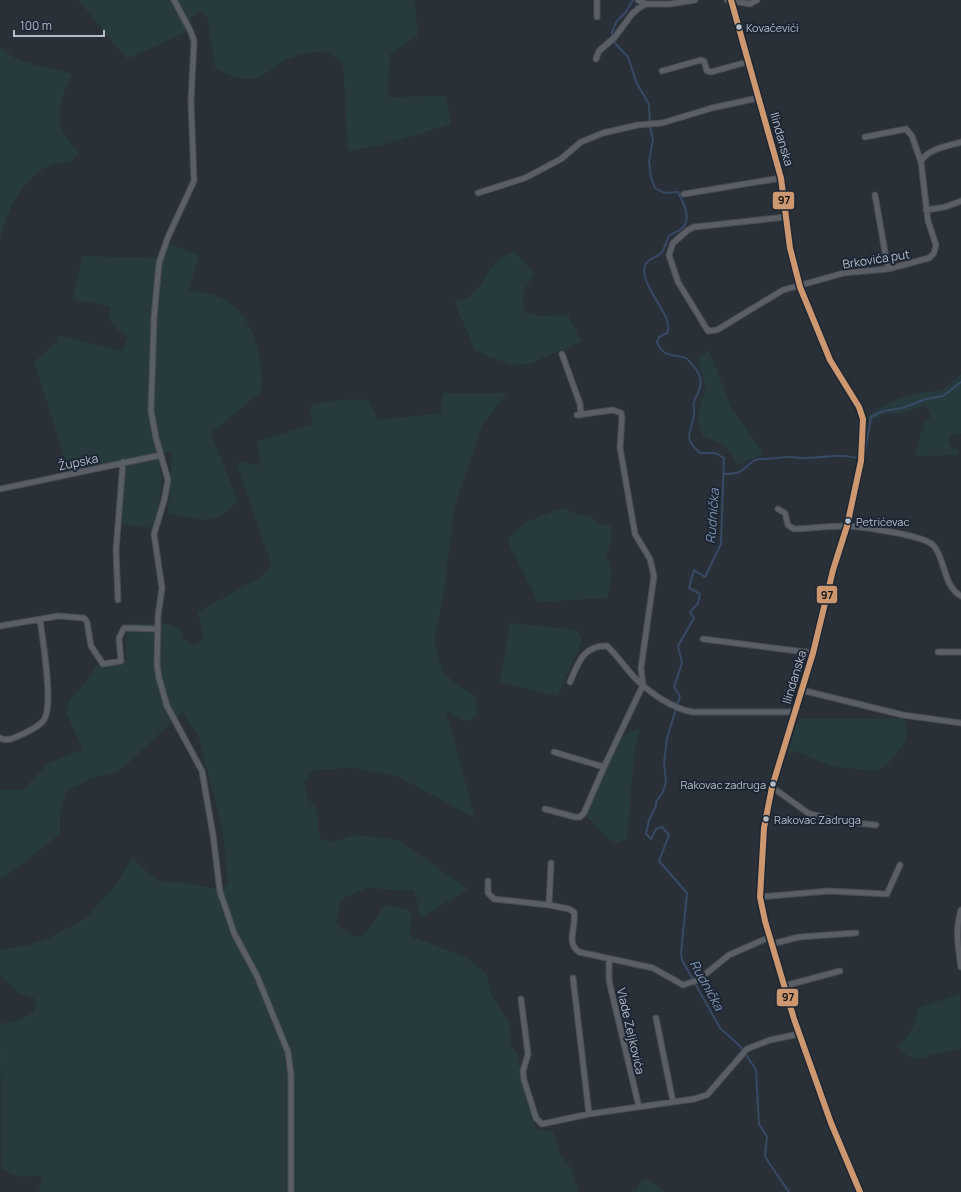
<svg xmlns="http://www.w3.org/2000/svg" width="961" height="1192" font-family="Manrope,sans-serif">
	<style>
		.green { fill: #273a3e }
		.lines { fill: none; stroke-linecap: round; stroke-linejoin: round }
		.stream { stroke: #384963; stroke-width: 2 }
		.minor-casing { stroke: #484c53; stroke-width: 7 }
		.tertiary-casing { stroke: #484c53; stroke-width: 8 }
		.minor { stroke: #5a5e66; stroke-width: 5 }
		.tertiary { stroke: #5a5e66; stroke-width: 6 }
		.bus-1-casing { stroke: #1d2633; stroke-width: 9 }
		.bus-1 { stroke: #cd976f; stroke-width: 6 }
		.bus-dot { fill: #b4bcc9; stroke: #1d2633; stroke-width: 1.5 }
		.labels { text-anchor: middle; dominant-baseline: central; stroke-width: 4; stroke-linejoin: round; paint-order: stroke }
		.bus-label { font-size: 11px; fill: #b4bcc9; stroke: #1d2633; text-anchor: start }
		.street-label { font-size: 12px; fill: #b4bcc9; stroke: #1d2633 }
		.water-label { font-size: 13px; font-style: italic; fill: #7c92b1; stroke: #1d2633 }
		.line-badge { stroke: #1d2633; stroke-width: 1.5 }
		.pale-badge-label { font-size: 11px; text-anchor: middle; font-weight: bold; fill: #111 }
	</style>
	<rect width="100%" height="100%" fill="#2a3038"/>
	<path class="green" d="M78 0H415L418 35 390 54 387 97 446 96 451 124 386 144 348 151 343 63C338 60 331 53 324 52 315 51 290 56 282 62 272 69 261 80 247 79 236 79 225 73 215 68L207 17 202 11C190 14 188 23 184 33L127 59Z
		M0 48 20 61 72 74C65 89 55 110 61 127 64 136 73 145 79 153L70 163C33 156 4 212 0 242Z
		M168 243 199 255 189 290C200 292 215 294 225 300 256 318 263 359 261 392L211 433 238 502 220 517 201 520 168 513 172 451 69 471 34 362 55 343 59 335 122 351 128 336C115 329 106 323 110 307L73 299 82 256 161 258Z
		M514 252 535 274C524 289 520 295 525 313L540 316 568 315 581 341 530 364 510 365 475 350 454 301C459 300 467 299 471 295 491 279 484 262 514 252Z
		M709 350 731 407 764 454 737 465C727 442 725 445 704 437 691 415 704 406 705 386 705 377 699 367 698 358Z
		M961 374V433L951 435 948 442 951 447 958 449 957 455 915 456C917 445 920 444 920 432L924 430V423L930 418 931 413 925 405 903 413 887 414 869 421 867 417C888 401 914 391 941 391Z
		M443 393H507L482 426 454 508 445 586 434 641 443 672 459 686 476 696 477 716 465 722 446 711 475 818 397 776 353 768 313 770 304 783 307 797 315 807 318 816V830L322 840 337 841 354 835 398 840 468 889 421 918 414 891 366 888 341 900 336 924 346 932 357 937 365 934 386 904 411 911 410 936 465 957 486 973 492 996 509 1023 511 1044 517 1054 535 1128 553 1132 560 1154 571 1168 579 1192H38L41 1184V1176L19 1177 1 1168 0 1024C13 1021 43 1017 34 998L19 993 0 975V950L29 945 47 939 85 919 115 886 132 858 159 882 185 883 222 890 228 883 222 826 198 735 182 712 131 761 118 771 92 778 66 792 60 812V834L8 875 0 878V790H23L47 764 83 749 66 713 69 701 91 676 95 666 126 662 127 623 169 624 181 629 184 639 192 645 199 643 204 635 197 612 258 579 272 566 236 462 261 465 257 441 312 425 310 406 335 400 368 399 378 420 441 413Z
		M158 458C165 483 159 504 153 528L120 524 125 464Z
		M564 508 576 514 590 517 600 524 611 526V541L606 557C614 571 611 583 607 598L538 602 508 542C519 520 541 516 564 508Z
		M510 623 578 630 582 641 558 696 500 682Z
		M904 718 907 735 903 746 887 765 877 771 833 767 799 752 788 754 798 719Z
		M640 728 635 747 627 838 617 843 610 840 584 813 616 740Z
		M960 994 961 1048 916 1059 906 1055 898 1046C910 1036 916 1025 918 1008Z
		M646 1179 665 1192H635L640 1183Z"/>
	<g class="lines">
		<path class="stream" d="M633 0 625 13 616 22 612 33 613 41 628 57 637 84 649 104 650 127 653 139 649 161 651 178 655 188 664 193 678 192C682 201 693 218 682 228 679 232 673 232 669 236 666 241 665 248 662 252 657 258 648 258 645 265 638 286 676 317 667 333L659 337 657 342C662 357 673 354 686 358 695 367 705 377 699 390 698 394 695 398 694 402 693 406 695 410 694 414 692 434 681 436 700 453H715L724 458 721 544 705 577 694 570 689 588 700 594 698 603 690 612 694 618 678 646 682 663 674 687 680 696 667 738 664 763 666 782 663 792 656 802V806L649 820 646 834 651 839 656 829 662 827 669 835 659 861 687 893 681 953 682 960 720 1028 741 1047 756 1070 759 1124 767 1137 765 1156 769 1163 789 1192
			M724 474C728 474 734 474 739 472 748 469 750 458 762 459 772 459 782 457 791 457 795 457 798 458 801 458 811 458 823 457 834 456 843 455 854 458 864 458L871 417 883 411 902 408 926 399 943 396 961 382"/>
		<defs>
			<path id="minor" d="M174 0 190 30 194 41 191 101 194 181 168 237 159 263 154 318 151 411 156 438 168 480 164 501 154 534 162 588 158 616 157 665 159 678 167 706 202 771 213 835 220 892 226 909 234 933 257 976 288 1052 291 1075V1192
				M638 0 646 4
				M727 0 750 4 757 0
				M597 17V0
				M596 59 599 51 615 37 632 14 639 8 646 4H670L695 0
				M662 71 701 60 704 61 707 71 711 72 747 62
				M865 137 906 129 912 136 921 162
				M478 193 525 178 561 159 581 142 603 133 638 125 662 123 712 108 758 98
				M684 194 781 178
				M875 195 888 269
				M926 210 945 207 961 201
				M786 217 694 227 688 230 673 243 669 255 678 282 708 331 717 330 783 290 844 273 888 269 929 258 934 253 936 245 928 221 921 162C926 149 949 146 961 142
				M562 354 580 404 581 415
				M0 489 161 455
				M778 509 785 513 788 525 794 529C812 528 829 526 846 526 863 527 925 535 934 546 946 561 943 586 961 596
				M118 600 116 550 123 462
				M0 626 58 616 84 618 87 622 91 646 103 664 121 661 119 638 124 628 158 629
				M703 639 813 653
				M938 652H961
				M570 682C578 664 583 645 607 646 618 656 625 668 635 678 650 693 673 709 693 712H794
				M801 690 903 715 961 723
				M0 738C7 742 16 737 23 734 30 730 41 726 45 718 53 700 43 641 40 620
				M554 752 604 767
				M772 787 808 813 836 821 876 825
				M545 809 575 817H580L584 813 604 767 643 685 641 668 654 576 650 559 635 534 620 448 622 417 621 413 613 410 577 415
				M551 863 549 905 569 909 574 912C577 926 565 942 579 952L653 968 683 985 698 980 729 955 770 937
				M488 881V893L494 899 549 905
				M760 897 829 891 887 894 900 865
				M961 910C955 930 958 947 961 967
				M772 944 799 937 856 933
				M609 960V981L639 1107
				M573 978 589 1114
				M784 986 840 971
				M521 999 528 1054 523 1071 524 1080 536 1118 542 1124 589 1114 694 1099 707 1095 747 1049 770 1040 799 1034
				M656 1018 673 1102"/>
			<path id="tertiary" d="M731 0 781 178 790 248 800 287 830 360 859 407 863 419 861 461 847 526 833 570 813 653 772 787 764 828 760 897 765 921 794 1019 831 1123 860 1192"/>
		</defs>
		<use href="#minor" class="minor-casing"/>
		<use href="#tertiary" class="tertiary-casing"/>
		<use href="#minor" class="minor"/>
		<use href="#tertiary" class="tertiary"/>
		<defs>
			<path id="bus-1" d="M731 0 781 178 790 248 800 287 830 360 859 407 863 419 861 461 847 526 833 570 813 653 772 787 764 828 760 897 765 921 794 1019 831 1123 860 1192"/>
		</defs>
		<use href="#bus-1" class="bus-1-casing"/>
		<use href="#bus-1" class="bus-1"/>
	</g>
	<g class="bus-dot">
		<circle cx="739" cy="27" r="3.5"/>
		<circle cx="848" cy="521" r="3.5"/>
		<circle cx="773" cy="784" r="3.5"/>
		<circle cx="766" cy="819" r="3.5"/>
	</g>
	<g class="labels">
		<g class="bus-label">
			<text x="746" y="27">Kovačevići</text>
			<text x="856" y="521">Petrićevac</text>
			<text x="766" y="784" text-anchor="end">Rakovac zadruga</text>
			<text x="774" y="819">Rakovac Zadruga</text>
		</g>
		<g class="street-label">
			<text transform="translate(782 139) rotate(74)">Ilindanska</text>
			<text transform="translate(876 259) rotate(-9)">Brkovića put</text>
			<text transform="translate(78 462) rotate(-12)">Župska</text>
			<text transform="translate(794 677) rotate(-73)">Ilindanska</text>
			<text transform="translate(631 1031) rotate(77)">Vlade Zeljkovića</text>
		</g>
		<g class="water-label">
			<text transform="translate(712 516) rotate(-86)">Rudnička</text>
			<text transform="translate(707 985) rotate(61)">Rudnička</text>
		</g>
	</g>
	<g class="line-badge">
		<rect x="772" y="191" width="23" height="19" rx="4" fill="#cd976f"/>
		<rect x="816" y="585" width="22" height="19" rx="4" fill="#cd976f"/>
		<rect x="776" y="988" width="23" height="19" rx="4" fill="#cd976f"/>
	</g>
	<g class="pale-badge-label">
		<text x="784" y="204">97</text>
		<text x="827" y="599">97</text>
		<text x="788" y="1001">97</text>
	</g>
	<path d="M14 30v6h90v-6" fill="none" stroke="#b4bcc9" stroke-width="2"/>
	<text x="20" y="30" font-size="12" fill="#b4bcc9" stroke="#1d2633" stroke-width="3" paint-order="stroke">100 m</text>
</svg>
